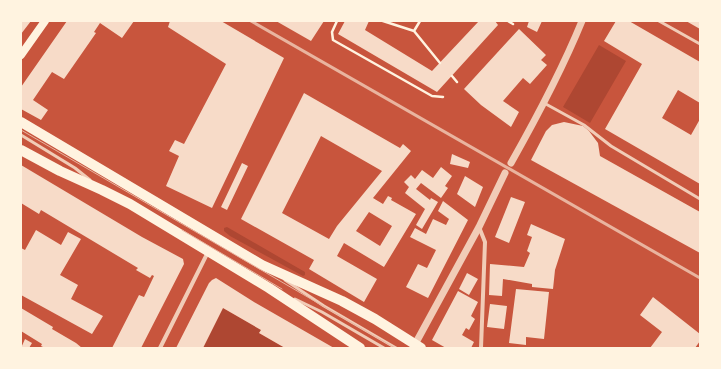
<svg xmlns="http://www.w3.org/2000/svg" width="721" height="369" font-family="'Public Sans',sans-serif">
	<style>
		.green { fill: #ae4732 }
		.building { fill: #f7dbc8; fill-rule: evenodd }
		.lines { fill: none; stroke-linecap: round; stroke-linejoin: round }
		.path { stroke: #fff3e0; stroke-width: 2.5 }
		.service { stroke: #f1ccb7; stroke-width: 3 }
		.minor { stroke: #f1ccb7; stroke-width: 4 }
		.tertiary { stroke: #f1ccb7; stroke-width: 7 }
		.secondary { stroke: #fff3e0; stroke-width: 8 }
		.primary { stroke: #fff3e0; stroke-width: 10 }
		.tram { stroke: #e9b49f; stroke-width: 1 }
		.rail { stroke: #e9b49f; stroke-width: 3 }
	</style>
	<rect width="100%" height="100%" fill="#c8553d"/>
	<path class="green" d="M599 45 626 61 590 123 563 107Z
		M227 227 305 272V275L303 276 230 236 224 231V228Z
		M223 308 261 330 259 333 285 348H203Z"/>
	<path class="building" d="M21 21H31L21 34Z
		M67 21H134L122 38 100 23 94 32 96 33 64 79 52 72 33 100 48 110 41 120 21 109V87Z
		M170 21H221L284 58 212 208 166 186 179 156 169 151 175 140 184 144 226 64 168 27Z
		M276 21H324L311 41Z
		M345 21H369L365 30 432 71 479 21H495L498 25 437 92 338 34Z
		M529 21H542L537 32 527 27Z
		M616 21H629L700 62V103L678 90 662 118 691 135 700 119V184L605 129 642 64 604 41Z
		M686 21H700V29Z
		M519 29 546 55 541 60 547 65 530 84 523 78 503 101 519 112 511 127 481 105 464 89Z
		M304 93 400 148 403 144 411 151 373 198 383 204 388 196 392 198 391 200 416 214 384 267 344 243 337 256 377 279 364 302 309 269 314 260 241 219ZM321 136 382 171 337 226 329 239 282 213ZM369 212 392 226 380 246 356 231Z
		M564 122 583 126 589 131 598 143 600 156 700 212V253L531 160 546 131 552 125Z
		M452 154 470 162 468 168 450 164Z
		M242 163 248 166 227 210 221 207Z
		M21 165 142 237 183 259 184 264 141 348H112L139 295 144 297 154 276 152 275 150 278 136 270 138 268 41 210 39 214 21 203Z
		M441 167 452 176 445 186 448 188 441 198 421 183 416 189 430 200 431 198 438 202 422 229 416 225 425 209 405 193 409 187 404 182 411 175 415 179 422 170 433 178Z
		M465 176 483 187 475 207 457 194Z
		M511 197 525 202 509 243 495 237Z
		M443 201 468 220 428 298 406 287 418 264 427 268 436 250 410 237 415 228 426 234 433 219 446 225 449 219 438 211Z
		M531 224 565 239 555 270 553 289 532 287V284L503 279 502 296 489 295 490 264 524 267 530 253 527 251 532 237 527 235Z
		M36 230 61 245 68 232 81 239 60 275 78 285 71 299 103 316 92 334 21 295V248L25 250Z
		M467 273 478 279 469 295 459 289Z
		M216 278 254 302 334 348H285L259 333 261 330 223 308 203 348H176L209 283 212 280Z
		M516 289 549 292 544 339 526 337V345L509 343Z
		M458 291 478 302 471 316 475 319 469 330 466 328 462 335 474 342 471 348H446L432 340Z
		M653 297 700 334V341L695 348H650L662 332 640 315Z
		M490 304 507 306 504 329 487 327Z
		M21 308 53 327 52 329 76 343 82 348H45L41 346 42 344 21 331Z
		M25 339 32 343 29 348H21Z"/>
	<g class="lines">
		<path class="path" d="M337 21 332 32 333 40 432 96 443 97
			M383 21 414 31 440 63
			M508 21 513 24
			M414 31 420 21
			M452 76 457 82"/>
		<path class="service" d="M659 21 700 44
			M544 103 584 125 611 146 700 199
			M21 135 75 168 90 180
			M285 280 324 306 396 348
			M295 299 322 312 384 348"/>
		<path class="minor" d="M479 227 485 242 481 348
			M160 348 208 252"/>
		<path class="tertiary" d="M511 163C537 117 562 70 582 21
			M413 348 479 227 505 173"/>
		<path class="secondary" d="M21 55 45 21"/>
		<path class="primary" d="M21 122 262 265 342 301 375 319 421 348
			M21 150 60 171 102 190 130 204 269 288 360 348"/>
		<path class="tram" d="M21 130 395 348
			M182 230 282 289"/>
		<path class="rail" d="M251 21 700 278"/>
	</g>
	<rect width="721" height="369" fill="none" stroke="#fff3e0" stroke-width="44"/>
</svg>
